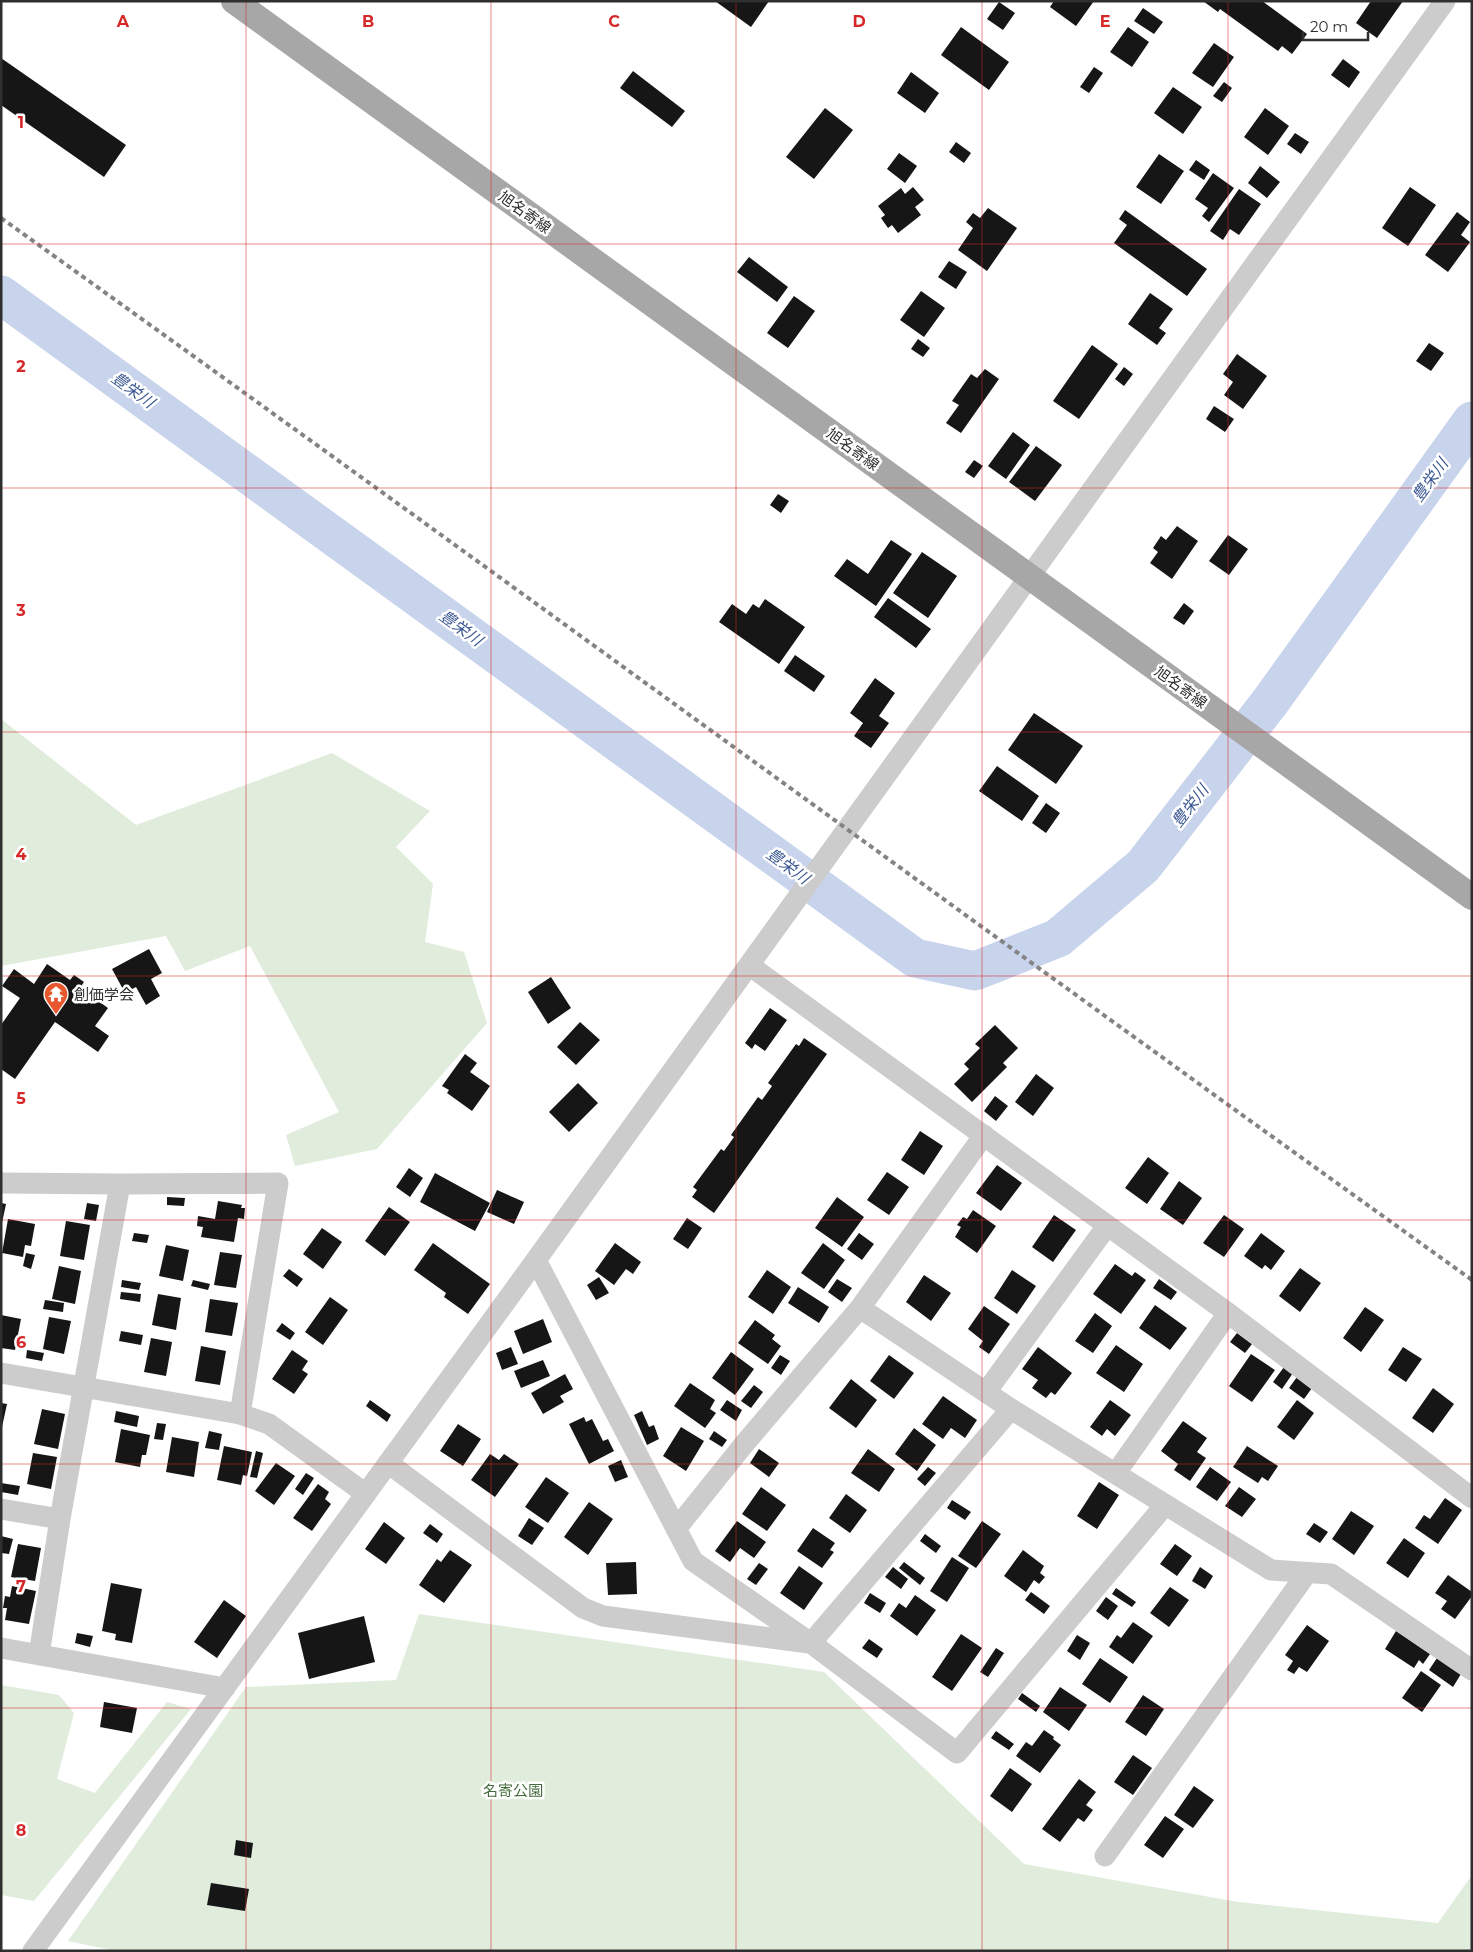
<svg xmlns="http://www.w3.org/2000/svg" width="1473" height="1952" font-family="Montserrat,'Noto Sans JP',sans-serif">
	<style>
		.green { fill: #e0ecdc }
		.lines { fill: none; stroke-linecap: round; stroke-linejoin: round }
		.river { stroke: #c8d3ec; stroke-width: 39 }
		.building { fill: #161616 }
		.minor { stroke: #ccc; stroke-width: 21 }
		.major { stroke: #a7a7a7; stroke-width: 26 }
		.rail { stroke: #848484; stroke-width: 4; stroke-dasharray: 5 4; stroke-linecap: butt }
		.grid { fill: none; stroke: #d62828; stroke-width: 1; stroke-opacity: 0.55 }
		.labels { text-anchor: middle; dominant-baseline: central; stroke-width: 5; stroke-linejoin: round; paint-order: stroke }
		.street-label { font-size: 15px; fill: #2f2f2f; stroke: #fff }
		.poi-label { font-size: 15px; fill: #2f2f2f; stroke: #fff; text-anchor: start }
		.park-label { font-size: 15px; fill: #436b3b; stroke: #fff }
		.water-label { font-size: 16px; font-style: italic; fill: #3b5792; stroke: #fff }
		.grid-label { font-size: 16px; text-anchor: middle; font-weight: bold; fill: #d62828; stroke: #fff; stroke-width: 5; stroke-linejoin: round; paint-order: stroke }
	</style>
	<rect width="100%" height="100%" fill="#fff"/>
	<path class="green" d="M1 719 136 825 332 753 430 811 396 847 433 884 425 942 464 952 487 1023 377 1149 295 1166 286 1135 339 1112 250 946 185 971 166 936 1 966Z
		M419 1614 824 1672 1024 1864 1238 1902 1438 1923 1472 1875V1951H116L68 1941 246 1687 396 1680Z
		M1 1685 59 1695 74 1713 57 1779 95 1793 167 1702 191 1709 34 1901 1 1895Z"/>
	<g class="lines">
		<path class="river" d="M1 295 915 958 975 971 1058 938 1143 866 1270 702 1472 421"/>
	</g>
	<path class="building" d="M715 1H769L751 27Z
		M1054 1H1094L1076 26 1050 7Z
		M1203 1H1262L1307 34 1292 54 1282 46 1278 51 1220 9 1218 12Z
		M1371 1H1403L1377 38 1356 23Z
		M999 2 1015 13 1003 30 987 19Z
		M1143 8 1163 22 1154 34 1134 21Z
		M961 27 1009 62 989 90 941 55Z
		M1128 27 1149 42 1132 67 1110 52Z
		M1214 43 1234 57 1213 87 1192 73Z
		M1 58 126 145 104 177 1 105Z
		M1343 59 1360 72 1349 88 1331 75Z
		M1094 67 1103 73 1089 93 1080 87Z
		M633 71 685 111 672 127 620 88Z
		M911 72 939 93 925 113 897 93Z
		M1224 82 1232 88 1222 102 1213 96Z
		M1173 87 1202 107 1183 134 1154 113Z
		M825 108 853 130 814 179 786 157Z
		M1265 108 1289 126 1268 155 1244 137Z
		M1295 133 1309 142 1301 154 1287 144Z
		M956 142 971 153 964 163 949 152Z
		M899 153 917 166 905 183 887 169Z
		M1159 154 1184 171 1161 204 1136 187Z
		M1196 160 1210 170 1204 180 1189 170Z
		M1260 166 1280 182 1267 198 1248 183Z
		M1213 173 1234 188 1209 222 1202 216 1208 208 1195 199Z
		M913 187 924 200 915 207 921 215 898 233 892 225 888 228 881 218 885 215 878 206 901 188 905 194Z
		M1410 187 1436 205 1408 246 1382 228Z
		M1239 189 1261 204 1239 235 1230 229 1223 240 1210 231Z
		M988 208 1017 228 987 271 958 250 973 228 966 222 973 213 980 218Z
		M1125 210 1207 269 1187 296 1114 243 1127 225 1119 219Z
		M1457 212 1470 222 1461 235 1470 242 1448 272 1425 255Z
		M749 257 788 287 777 302 737 272Z
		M949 261 967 272 956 289 938 277Z
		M921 291 945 308 924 337 900 320Z
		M1150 293 1173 309 1159 328 1166 333 1157 345 1128 324Z
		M794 296 815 311 788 348 767 333Z
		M918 339 930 348 923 357 911 349Z
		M1429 343 1444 353 1431 371 1416 361Z
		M1092 345 1118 364 1079 419 1053 401Z
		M1237 354 1267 376 1243 409 1224 395 1233 382 1223 374Z
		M1124 367 1133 374 1124 386 1115 379Z
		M985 369 999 379 961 433 946 423 959 405 952 401 971 374 977 378Z
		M1214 406 1234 419 1225 432 1206 419Z
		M1013 432 1030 445 1006 479 988 466Z
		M1036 446 1062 465 1035 501 1009 482Z
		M974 460 983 466 974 478 965 472Z
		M778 494 789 501 781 513 770 505Z
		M1177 526 1198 541 1172 579 1150 563 1158 552 1153 548 1161 536 1166 540Z
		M1228 535 1248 549 1229 575 1209 561Z
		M891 540 912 554 876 606 834 576 847 559 868 574Z
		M922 552 957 576 928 618 893 593Z
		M888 598 931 629 916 648 874 617Z
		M765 599 805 627 779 664 719 622 732 604 746 614 753 604 759 608Z
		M1184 603 1194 611 1184 625 1173 618Z
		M795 655 825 676 814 692 784 671Z
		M875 678 895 693 879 716 889 723 871 748 854 736 863 723 850 713Z
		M1034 713 1083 746 1056 784 1008 750Z
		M997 766 1039 796 1022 821 979 791Z
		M1046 803 1060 813 1046 833 1032 823Z
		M149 949 162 973 151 979 160 996 146 1005 136 987 125 993 112 969Z
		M47 964 70 980 74 975 84 982 80 988 108 1008 95 1026 109 1036 98 1052 55 1022 15 1079 1 1069V1025L20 998 2 986 14 969 34 984Z
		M551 977 571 1008 548 1024 528 992Z
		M770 1008 787 1020 765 1051 755 1044 752 1049 745 1043Z
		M580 1022 600 1040 576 1065 557 1047Z
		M995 1025 1018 1048 1003 1063 1007 1067 972 1102 954 1084 969 1069 964 1064 980 1048 975 1044Z
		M804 1038 827 1054 714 1213 692 1197 697 1190 693 1187 721 1149 724 1151 734 1137 731 1135 758 1097 762 1100 772 1086 768 1083 796 1044 799 1046Z
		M465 1054 477 1063 470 1072 490 1086 472 1111 447 1093 449 1090 442 1086Z
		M1036 1074 1054 1088 1033 1116 1015 1102Z
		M578 1083 598 1103 569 1132 549 1112Z
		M995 1096 1008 1106 996 1121 984 1111Z
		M920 1131 943 1146 924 1175 901 1160Z
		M1148 1157 1169 1173 1147 1204 1125 1188Z
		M997 1165 1022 1183 1001 1211 976 1193Z
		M409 1168 423 1178 410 1197 396 1187Z
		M887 1172 909 1187 889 1215 867 1200Z
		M435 1173 490 1203 475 1231 420 1202Z
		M1179 1181 1202 1198 1183 1225 1160 1209Z
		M497 1190 524 1202 514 1224 487 1212Z
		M167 1197 185 1198 184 1206 167 1205Z
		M837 1197 864 1217 842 1247 815 1228Z
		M218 1201 242 1205 241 1208H245L244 1219 238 1218 234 1242 201 1237 203 1227 197 1226 198 1216 215 1219Z
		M1 1203 6 1204 2 1223H1Z
		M87 1203 99 1205 96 1221 84 1219Z
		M389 1207 410 1222 385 1256 365 1241Z
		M973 1210 996 1226 977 1253 955 1237 961 1227 957 1225 963 1217 967 1219Z
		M1054 1215 1076 1230 1053 1262 1032 1247Z
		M1224 1215 1244 1229 1224 1257 1203 1243Z
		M687 1218 702 1228 688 1249 673 1239Z
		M8 1219 35 1224 31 1246 25 1245 23 1257 2 1253Z
		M66 1221 90 1225 84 1260 60 1256Z
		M322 1228 342 1242 323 1269 303 1254Z
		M134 1233 149 1235 147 1243 132 1241Z
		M859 1233 874 1244 862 1260 847 1249Z
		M1261 1233 1285 1251 1271 1270 1265 1265 1262 1269 1244 1256Z
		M433 1243 490 1284 468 1314 444 1297 446 1293 414 1270Z
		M615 1243 641 1262 633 1274 626 1269 614 1285 595 1271Z
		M823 1243 845 1260 824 1289 801 1273Z
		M166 1245 189 1250 183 1281 159 1276Z
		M220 1252 242 1255 236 1288 214 1285Z
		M26 1253 35 1255 31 1269 23 1266Z
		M1115 1264 1132 1276 1135 1272 1146 1280 1121 1314 1093 1294Z
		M59 1266 81 1271 75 1304 52 1299Z
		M1300 1268 1321 1283 1300 1312 1279 1296Z
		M289 1269 303 1279 297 1287 283 1276Z
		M767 1270 791 1287 773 1314 748 1297Z
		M1012 1270 1036 1286 1017 1314 994 1298Z
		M924 1275 951 1293 931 1321 906 1302Z
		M599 1277 609 1293 596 1300 587 1285Z
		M837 1279 852 1288 842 1302 828 1292Z
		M1159 1279 1177 1292 1171 1300 1153 1288Z
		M122 1280 141 1283 139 1290 121 1287Z
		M193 1280 210 1284 208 1290 191 1286Z
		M798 1287 829 1307 819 1323 788 1303Z
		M121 1292 141 1294 140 1302 120 1299Z
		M158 1294 181 1298 176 1330 152 1325Z
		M330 1297 348 1310 323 1345 305 1332Z
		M210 1299 238 1303 232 1336 205 1332Z
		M45 1300 64 1303 63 1312 43 1309Z
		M1155 1305 1187 1328 1170 1350 1139 1328Z
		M984 1306 1010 1324 989 1354 979 1347 983 1341 968 1329Z
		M1365 1307 1384 1320 1361 1352 1343 1338Z
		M1095 1313 1112 1326 1093 1353 1075 1341Z
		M1 1315 21 1319 15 1350 1 1348Z
		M49 1317 71 1321 64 1354 43 1349Z
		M543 1319 552 1342 523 1354 514 1331Z
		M755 1320 775 1335 772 1339 781 1346 768 1364 738 1343Z
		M282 1323 295 1333 290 1340 276 1331Z
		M121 1331 143 1335 141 1345 119 1341Z
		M1237 1333 1252 1344 1245 1353 1230 1342Z
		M151 1338 172 1342 166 1376 144 1372Z
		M1116 1345 1143 1364 1124 1392 1096 1373Z
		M201 1346 226 1351 220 1385 195 1381Z
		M511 1347 518 1364 502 1370 496 1353Z
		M1038 1347 1072 1373 1055 1395 1051 1392 1046 1398 1032 1388 1038 1380 1022 1369Z
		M1403 1347 1422 1359 1406 1382 1388 1370Z
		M27 1350 44 1353 42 1361 26 1358Z
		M292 1350 308 1361 302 1370 308 1374 294 1394 272 1379Z
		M731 1352 754 1369 735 1395 712 1378Z
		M1251 1354 1275 1370 1252 1402 1229 1386Z
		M780 1355 790 1361 781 1375 771 1368Z
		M889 1355 914 1373 894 1399 870 1381Z
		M543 1360 550 1376 521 1388 514 1371Z
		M1284 1367 1293 1373 1282 1389 1273 1382Z
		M565 1374 573 1389 560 1396 564 1402 543 1414 531 1393Z
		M1297 1377 1312 1388 1304 1399 1289 1388Z
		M851 1379 877 1400 856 1428 829 1408Z
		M690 1383 715 1400 710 1409 716 1413 705 1428 674 1406Z
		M754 1385 763 1392 751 1408 741 1401Z
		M1433 1388 1454 1404 1433 1433 1412 1418Z
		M943 1396 977 1420 965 1438 951 1428 943 1439 922 1424Z
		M370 1400 391 1415 387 1422 366 1406Z
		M727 1400 742 1410 736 1421 720 1410Z
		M1110 1400 1131 1415 1115 1436 1107 1429 1102 1436 1090 1427Z
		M1297 1400 1314 1413 1294 1440 1277 1427Z
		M1 1403 7 1404 2 1427H1Z
		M42 1409 65 1414 58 1449 34 1444Z
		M116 1411 139 1416 137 1427 114 1422Z
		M642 1411 649 1427 654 1425 659 1439 647 1445 634 1415Z
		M584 1417 586 1422 592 1419 603 1441 608 1439 614 1451 589 1464 569 1424Z
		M1183 1421 1207 1438 1197 1452 1206 1458 1190 1481 1174 1470 1178 1464 1161 1451Z
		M157 1423 166 1424 163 1440 154 1439Z
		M458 1424 481 1439 463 1466 440 1451Z
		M681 1427 704 1441 686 1471 663 1456Z
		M914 1428 936 1445 917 1471 895 1454Z
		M121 1429 150 1435 146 1455H142L140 1467 115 1462Z
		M209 1431 222 1434 219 1450 205 1448Z
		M714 1431 727 1440 722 1447 709 1439Z
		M172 1437 199 1442 194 1477 166 1472Z
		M224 1446 252 1452 247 1476 243 1475 241 1485 217 1480Z
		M1247 1446 1278 1466 1268 1481 1262 1477 1258 1483 1233 1467Z
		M759 1449 779 1463 769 1477 750 1463Z
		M868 1449 895 1469 879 1492 851 1473Z
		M256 1451 263 1453 257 1478 250 1477Z
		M33 1453 57 1457 51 1489 27 1484Z
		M490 1454 499 1460 504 1454 519 1464 495 1497 471 1480Z
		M621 1460 628 1477 615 1482 608 1466Z
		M276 1463 295 1476 274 1505 255 1491Z
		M928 1467 936 1473 925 1486 917 1479Z
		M1210 1467 1231 1482 1217 1501 1196 1487Z
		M306 1473 314 1478 303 1495 295 1489Z
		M546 1477 569 1493 548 1523 525 1507Z
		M1099 1482 1119 1495 1097 1529 1077 1516Z
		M1 1483 20 1486 18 1495 1 1492Z
		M318 1484 329 1492 325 1499 331 1504 312 1531 293 1518Z
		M761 1487 786 1505 767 1531 742 1514Z
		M1239 1487 1256 1499 1242 1517 1225 1506Z
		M846 1494 867 1510 850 1533 829 1518Z
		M1445 1498 1462 1510 1438 1544 1415 1528 1424 1515 1430 1519Z
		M952 1500 971 1512 965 1520 947 1508Z
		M589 1502 613 1519 588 1555 564 1537Z
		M1351 1511 1374 1526 1354 1555 1332 1539Z
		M529 1518 544 1528 532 1545 518 1536Z
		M737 1521 766 1542 754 1558 740 1548 730 1562 715 1551Z
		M982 1521 1001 1534 976 1568 958 1556Z
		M384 1522 405 1538 386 1564 365 1549Z
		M1314 1523 1328 1532 1320 1543 1306 1534Z
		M430 1524 443 1534 437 1543 423 1533Z
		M813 1528 835 1543 830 1550 834 1552 822 1568 797 1551Z
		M925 1534 941 1546 936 1553 920 1541Z
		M1 1536 13 1539 9 1554 1 1553Z
		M1404 1538 1425 1553 1408 1578 1386 1563Z
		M18 1544 41 1548 35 1581 11 1577Z
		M1175 1544 1192 1556 1177 1576 1160 1564Z
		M450 1550 472 1565 444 1603 419 1585 437 1559 441 1562Z
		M1023 1550 1044 1566 1040 1573 1045 1577 1039 1584 1034 1580 1026 1592 1004 1576Z
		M952 1557 969 1568 947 1602 930 1591Z
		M636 1562 637 1594 608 1595 606 1563Z
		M904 1562 925 1578 920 1585 899 1568Z
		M759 1563 768 1569 756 1585 747 1579Z
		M799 1566 823 1583 804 1610 780 1593Z
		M893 1567 908 1579 901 1589 885 1577Z
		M1200 1567 1213 1576 1205 1589 1192 1581Z
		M1448 1575 1472 1592V1596L1455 1619 1441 1609 1447 1601 1435 1593Z
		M111 1583 142 1589 132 1643 115 1640 116 1634 102 1631Z
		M12 1586 36 1591 29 1624 5 1620 7 1608H3L5 1596 10 1597Z
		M1170 1587 1189 1600 1169 1627 1150 1613Z
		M1116 1588 1136 1602 1132 1607 1112 1594Z
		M1031 1592 1050 1606 1044 1614 1025 1600Z
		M870 1593 886 1603 880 1613 864 1603Z
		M915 1595 936 1610 917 1636 890 1616 899 1603 906 1608Z
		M1106 1597 1118 1606 1108 1620 1096 1611Z
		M224 1600 246 1616 217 1658 194 1642Z
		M364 1616 375 1662 309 1679 298 1633Z
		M1133 1622 1153 1636 1133 1664 1109 1647 1117 1635 1121 1638Z
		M1307 1625 1329 1641 1307 1672 1299 1667 1294 1674 1287 1670 1293 1661 1285 1655Z
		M1396 1631 1430 1654 1423 1664 1419 1660 1414 1668 1385 1649Z
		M77 1633 93 1636 90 1647 75 1643Z
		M961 1634 982 1648 952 1691 932 1677Z
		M1077 1635 1090 1643 1080 1660 1067 1651Z
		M869 1639 883 1649 877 1658 862 1648Z
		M996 1648 1004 1653 988 1677 980 1672Z
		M1100 1658 1128 1677 1110 1703 1082 1684Z
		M1437 1658 1461 1674 1453 1687 1429 1670Z
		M1421 1671 1441 1685 1422 1712 1402 1698Z
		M1060 1687 1087 1705 1069 1731 1043 1712Z
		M1022 1693 1040 1706 1036 1712 1018 1699Z
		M1143 1695 1164 1709 1146 1736 1125 1722Z
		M104 1702 137 1708 132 1733 100 1727Z
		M1044 1730 1054 1737 1053 1739 1061 1745 1040 1773 1016 1756 1026 1742 1032 1746Z
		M996 1731 1014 1744 1009 1750 991 1738Z
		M1133 1755 1152 1768 1133 1795 1114 1782Z
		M1010 1768 1032 1784 1012 1812 990 1796Z
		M1079 1779 1096 1792 1086 1805 1093 1810 1084 1822 1078 1818 1060 1842 1042 1829Z
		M1194 1786 1214 1800 1193 1828 1174 1815Z
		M1165 1816 1184 1829 1163 1858 1144 1845Z
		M236 1840 253 1843 251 1858 234 1855Z
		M211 1883 249 1889 245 1911 207 1905Z"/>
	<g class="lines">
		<path class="minor" d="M749 965 1228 1313 1472 1498
			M1 1183 120 1184 278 1183 240 1414
			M536 1260 693 1561 811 1643 957 1753 1165 1505
			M860 1308 1011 1409 1271 1570 1331 1574 1472 1670
			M1 1373 240 1414 269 1424 366 1494
			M986 1392 1107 1226
			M388 1463 583 1608 603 1616 809 1643
			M1116 1473 1228 1313
			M1 1509 60 1519
			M676 1529 745 1443 860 1308 984 1135
			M811 1643 1011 1409
			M1 1648 225 1688
			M39 1655 60 1519 120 1184
			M1105 1856 1307 1573
			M33 1951 536 1260 1445 1"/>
		<path class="major" d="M234 1 1472 897"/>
		<path class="rail" d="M1 218C493 570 980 928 1472 1280"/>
	</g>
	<path class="grid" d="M246 1V1951M491 1V1951M736 1V1951M982 1V1951M1228 1V1951M1 244H1472M1 488H1472M1 732H1472M1 976H1472M1 1220H1472M1 1464H1472M1 1708H1472"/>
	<defs>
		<symbol id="temple-pin" viewBox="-11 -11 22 30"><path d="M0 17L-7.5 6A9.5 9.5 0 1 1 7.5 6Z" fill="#e7582f" stroke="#fff"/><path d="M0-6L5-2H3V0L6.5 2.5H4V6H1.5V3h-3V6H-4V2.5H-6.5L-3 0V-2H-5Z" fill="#fff"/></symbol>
	</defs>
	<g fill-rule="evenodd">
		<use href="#temple-pin" x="42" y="980" width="28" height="38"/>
	</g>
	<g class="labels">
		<g class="street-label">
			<text transform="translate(525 212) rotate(36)">旭名寄線</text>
			<text transform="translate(853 449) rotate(36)">旭名寄線</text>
			<text transform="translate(1181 687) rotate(36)">旭名寄線</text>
		</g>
		<g class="poi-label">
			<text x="74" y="994">創価学会</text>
		</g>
		<g class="park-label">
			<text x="513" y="1790">名寄公園</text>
		</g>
		<g class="water-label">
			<text transform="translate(133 390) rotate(36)">豊栄川</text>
			<text transform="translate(1430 480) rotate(-54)">豊栄川</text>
			<text transform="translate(461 628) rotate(36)">豊栄川</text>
			<text transform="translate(1190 806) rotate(-52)">豊栄川</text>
			<text transform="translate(788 866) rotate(36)">豊栄川</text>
		</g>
	</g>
	<g class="grid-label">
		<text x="123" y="27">A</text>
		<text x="368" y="27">B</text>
		<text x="614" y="27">C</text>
		<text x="859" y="27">D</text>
		<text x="1105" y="27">E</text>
		<text x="21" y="128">1</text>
		<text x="21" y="372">2</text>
		<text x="21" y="616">3</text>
		<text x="21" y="860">4</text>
		<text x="21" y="1104">5</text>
		<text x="21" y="1348">6</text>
		<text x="21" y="1592">7</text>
		<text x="21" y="1836">8</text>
	</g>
	<rect width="1473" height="1952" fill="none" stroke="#2f2f2f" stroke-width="5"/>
	<path d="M1303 32v8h65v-8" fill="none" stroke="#2f2f2f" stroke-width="2.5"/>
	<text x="1310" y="32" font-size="15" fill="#2f2f2f" stroke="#ffffff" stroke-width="4" paint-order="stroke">20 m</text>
</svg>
